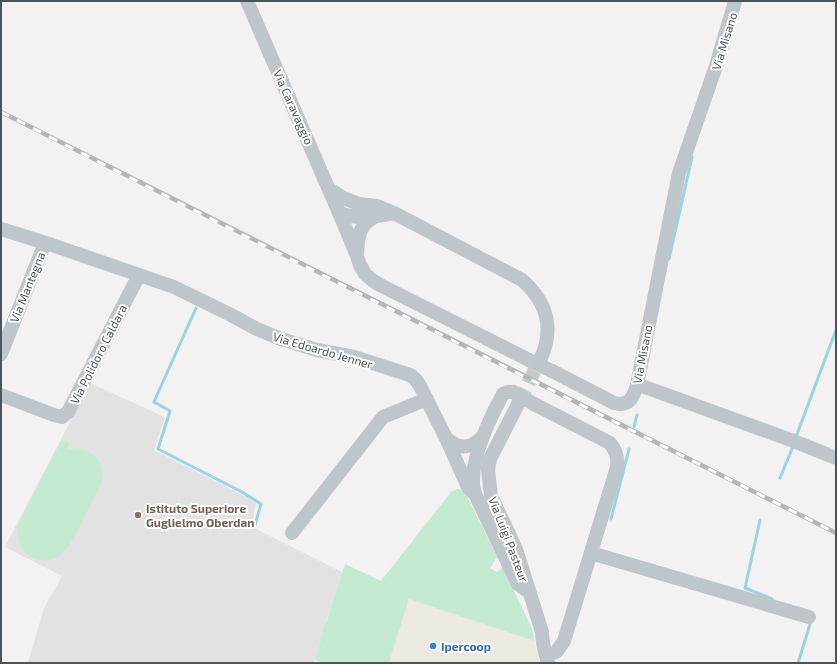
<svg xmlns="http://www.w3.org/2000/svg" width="837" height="664" font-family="'Exo 2',sans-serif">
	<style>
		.commercial { fill: #ece9e1 }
		.education { fill: #e3e2e2 }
		.green { fill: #c5ead2 }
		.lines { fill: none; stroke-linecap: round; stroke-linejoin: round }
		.stream { stroke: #98d5e1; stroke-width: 3 }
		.minor-tunnel { stroke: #c9cacc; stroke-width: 14; stroke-dasharray: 14 7; stroke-linecap: butt }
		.minor { stroke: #bec5cb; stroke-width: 14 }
		.rail-casing { stroke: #b3b6ba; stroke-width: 4.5 }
		.rail { stroke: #fff; stroke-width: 3; stroke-dasharray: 9; stroke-linecap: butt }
		.minor-bridge { stroke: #bec5cb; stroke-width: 14 }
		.education-dot { fill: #8d6e63; stroke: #fff; stroke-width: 1.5 }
		.shop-dot { fill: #3f7fe0; stroke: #fff; stroke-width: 1.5 }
		.labels { text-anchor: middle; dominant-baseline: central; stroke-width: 4; stroke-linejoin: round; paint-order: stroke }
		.street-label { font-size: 12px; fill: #4b545b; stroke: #fff }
		.education-label { font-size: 12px; font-weight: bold; fill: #785e54; stroke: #fff; text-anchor: start }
		.shop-label { font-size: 12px; font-weight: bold; fill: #366cbe; stroke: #fff; text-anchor: start }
	</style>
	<rect width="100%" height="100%" fill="#f3f1f1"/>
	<path class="commercial" d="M409 599 534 641 540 663H389Z"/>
	<path class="education" d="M90 383 165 417 154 450 256 502 252 527 342 572 333 602 322 632H323L314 663H28L44 608 62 576 5 547Z"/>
	<path class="green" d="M62 439 69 443 67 449C84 446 103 455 102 475 102 478 101 482 101 485 94 498 87 511 81 524 75 535 70 547 61 555 53 562 37 563 29 556 18 547 17 539 18 526Z
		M457 489 464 490 497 557 490 568 497 572 503 567 532 629 534 641 409 599 389 663H323L315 660 323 632H322L325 623H326L345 564 381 581 451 492Z"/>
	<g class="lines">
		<path class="stream" d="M669 259 692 157
			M196 308 154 402 170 411 158 449 242 492 261 504 255 525
			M634 427 637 415
			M796 437 836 330
			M780 478 794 444
			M611 519 629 449
			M760 520 745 588 772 599
			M798 663 811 621"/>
		<path class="minor-tunnel" d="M519 402 540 360"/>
		<path class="minor" d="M247 1 343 222 357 256 360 265 365 274 372 280 380 285 531 361
			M329 189 343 198 359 204 377 206 394 213 522 280C547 302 555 329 540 360
			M339 213C360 220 373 217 394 213
			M1 229 52 245 174 287 231 315 257 329 281 339 317 350 354 357 410 375 416 380 420 386 446 438 468 487 475 494
			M357 254C358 235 359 225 376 216
			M1 354 45 243
			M552 371 614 403C630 407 633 397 637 385L679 173 716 66 735 1
			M642 386 791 440 836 458
			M513 392H507L503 394C490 418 472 455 473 482 473 486 474 490 475 494L518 584 526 590
			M1 395 54 415 62 417 68 412 139 275
			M519 402 490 459 488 470 491 496 510 536 517 552 542 632C542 643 545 653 548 663
			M534 404 610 443C616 451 618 457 617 467L564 641 557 651 554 653
			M446 438C459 450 472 449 483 436
			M292 533 383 417 427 399
			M591 553 809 617"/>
		<defs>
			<path id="rail" d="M1 112C279 254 558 393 836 533"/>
		</defs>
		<use href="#rail" class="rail-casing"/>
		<use href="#rail" class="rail"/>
		<path class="minor-bridge" d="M531 361 552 371
			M513 392 534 404"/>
	</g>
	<circle class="education-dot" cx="138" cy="515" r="4"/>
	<circle class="shop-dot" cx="433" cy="646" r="4"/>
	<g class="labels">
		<g class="street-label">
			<text transform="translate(724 41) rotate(-73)">Via Misano</text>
			<text transform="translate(294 107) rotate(66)">Via Caravaggio</text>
			<text transform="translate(27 287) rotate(-68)">Via Mantegna</text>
			<text transform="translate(323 350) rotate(16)">Via Edoardo Jenner</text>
			<text transform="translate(98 354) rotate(-63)">Via Polidoro Caldara</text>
			<text transform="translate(642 354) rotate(-79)">Via Misano</text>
			<text transform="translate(509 539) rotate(69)">Via Luigi Pasteur</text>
		</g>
		<g class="education-label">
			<text x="146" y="508">Istituto Superiore<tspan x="146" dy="14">Guglielmo Oberdan</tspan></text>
		</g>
		<g class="shop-label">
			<text x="441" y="646">Ipercoop</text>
		</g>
	</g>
	<rect width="837" height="664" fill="none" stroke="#4b545b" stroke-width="4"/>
</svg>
